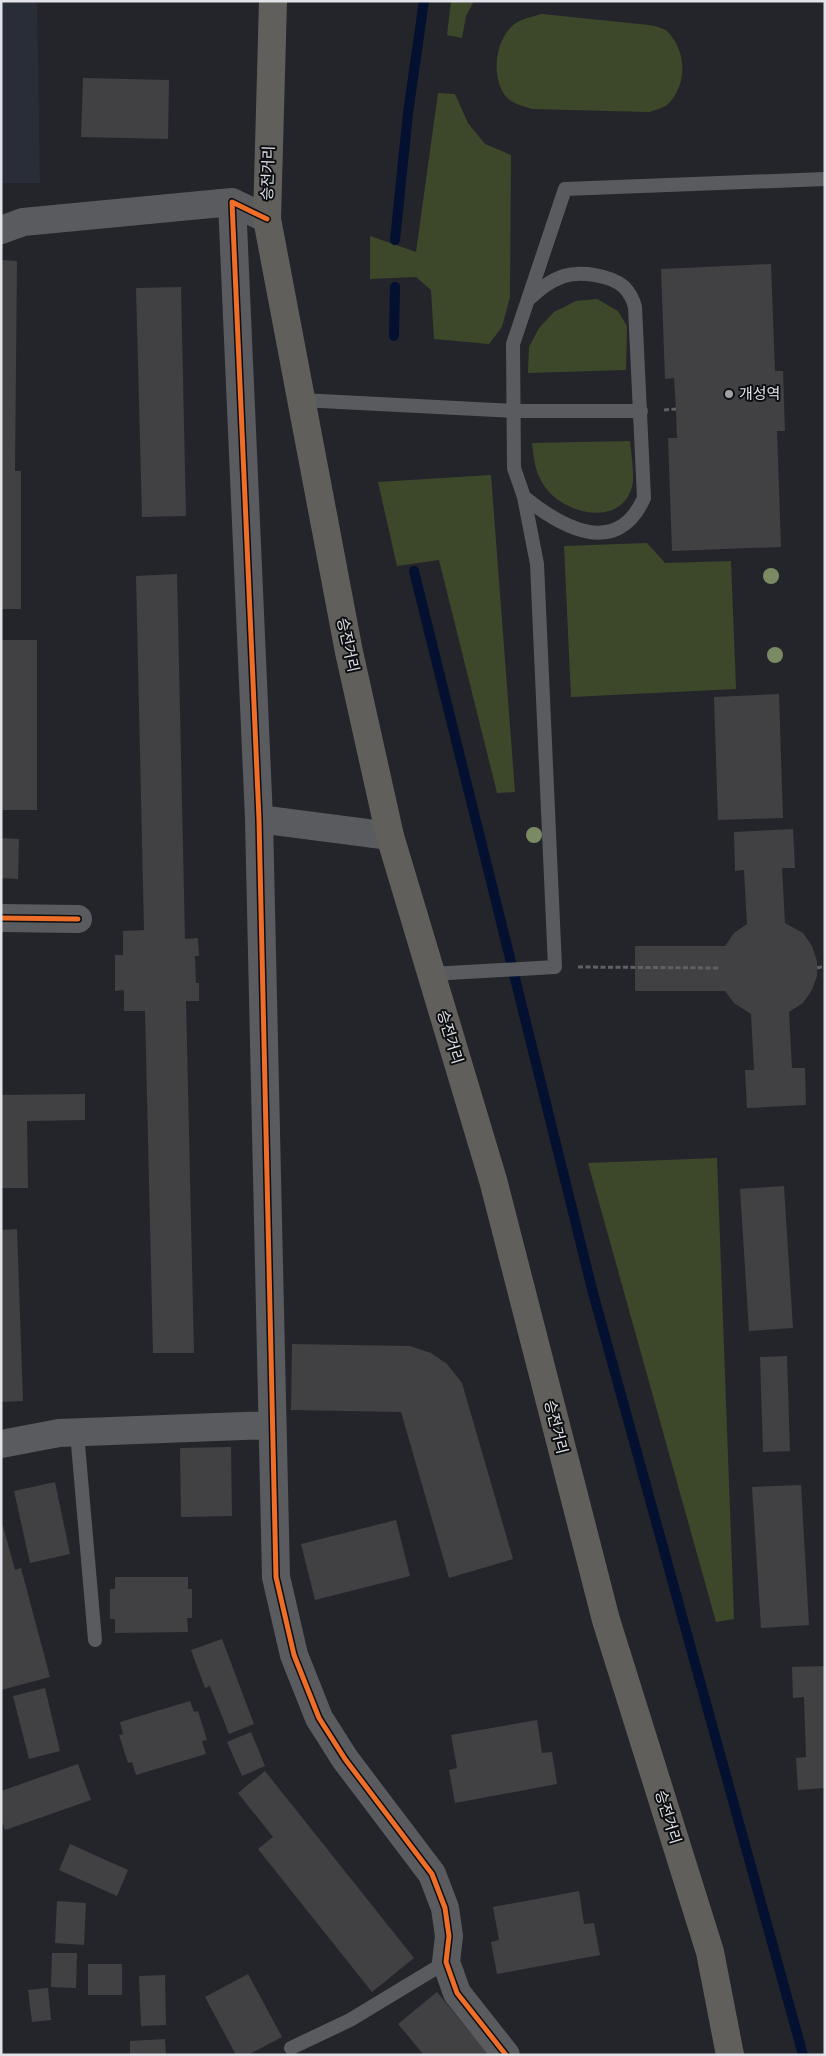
<svg xmlns="http://www.w3.org/2000/svg" width="826" height="2056" font-family="Cabin,'Noto Sans KR',sans-serif">
	<style>
		.built { fill: #292d38 }
		.green { fill: #3d482b }
		.lines { fill: none; stroke-linecap: round; stroke-linejoin: round }
		.stream { stroke: #031030; stroke-width: 10 }
		.building { fill: #414143 }
		.path { stroke: #606064; stroke-width: 3; stroke-dasharray: 5 2.5; stroke-linecap: butt }
		.lane { stroke: #5a5b5f; stroke-width: 14 }
		.street { stroke: #5a5b5f; stroke-width: 28 }
		.primary { stroke: #605f5b; stroke-width: 28 }
		.cycleway-casing { stroke: #0c0e11; stroke-width: 8 }
		.cycleway { stroke: #ee6e29; stroke-width: 5 }
		.tree { fill: #7a8a63 }
		.poi-dot { fill: #9fa0a6; stroke: #0c0e11; stroke-width: 2 }
		.labels { text-anchor: middle; dominant-baseline: central; stroke-width: 4; stroke-linejoin: round; paint-order: stroke }
		.street-label { font-size: 15px; fill: #e1e3e8; stroke: #0c0e11 }
		.poi-label { font-size: 15px; fill: #e1e3e8; stroke: #0c0e11; text-anchor: start }
	</style>
	<rect width="100%" height="100%" fill="#24252a"/>
	<path class="built" d="M1 1H37L40 183H1Z"/>
	<path class="green" d="M451 1H474L466 16 462 38 447 35Z
		M542 14 649 25C655 26 663 28 667 31 687 51 688 85 667 105 663 108 655 110 649 112L532 109C522 106 510 103 504 94 492 75 495 45 510 28 518 19 531 17 542 14Z
		M438 93 455 94 468 123 485 144 511 155 510 297 502 327 489 344 434 339 431 290 416 277 370 279V236L416 252Z
		M597 299 618 311 627 326 626 370 528 373 529 347 539 328 554 312 576 301Z
		M630 441C631 453 635 476 632 487 620 528 564 514 545 487 535 473 534 460 532 443Z
		M491 475 515 792 497 793 439 560 397 566 378 482Z
		M647 543 665 563 731 561 736 689 571 697 564 546Z
		M717 1158 734 1619 716 1622 588 1163Z"/>
	<g class="lines">
		<path class="stream" d="M395 240 408 113 424 1
			M394 336 395 287
			M414 571 593 1293 803 2055"/>
	</g>
	<path class="building" d="M83 78 169 80 168 139 81 137Z
		M1 260 17 261 15 471H21V609H1Z
		M771 264 775 371H783L785 431H777L781 547 672 551 668 438H677L676 409 674 378 665 379 661 269Z
		M181 287 186 516 142 517 136 288Z
		M177 574 185 939 198 938 199 956H195L196 983H199V1001H186L194 1353H153L145 1011H124V990L115 991V955H123V931L144 930 136 576Z
		M1 640H37V810H1Z
		M779 694 783 818 718 820 714 697Z
		M793 829 795 868H782L785 923 803 933 812 946 817 961V976L812 990 803 1003 789 1012 792 1068H805L806 1105 747 1108 745 1070H754L751 1014 734 1003 725 991H635V946H725L734 933 747 924 744 870 735 871 734 832Z
		M1 838 19 839 18 879 1 878Z
		M85 1094V1120L27 1121 28 1188H1V1095Z
		M784 1186 793 1328 749 1331 740 1189Z
		M17 1229 23 1401 1 1402V1230Z
		M292 1344 410 1346 431 1353 447 1364 462 1383 513 1559 449 1578 401 1412 291 1410Z
		M787 1356 790 1451 763 1452 760 1357Z
		M231 1447 232 1516 181 1517 180 1448Z
		M55 1482 70 1554 30 1563 14 1491Z
		M801 1485 809 1625 761 1628 752 1487Z
		M396 1520 410 1576 315 1600 301 1544Z
		M1 1526H3L15 1570 21 1568 50 1677 1 1690Z
		M115 1577H188V1589H192V1618H187L188 1632 115 1633V1619H110V1589H115Z
		M222 1639 254 1724 229 1734 210 1686 205 1688 191 1650Z
		M825 1666V1788L798 1790 796 1758 806 1757 804 1697 793 1698 792 1667Z
		M45 1688 60 1751 29 1759 13 1696Z
		M190 1701 194 1712 198 1711 207 1740 202 1741 206 1754 136 1775 132 1762 128 1763 119 1735 123 1734 120 1722Z
		M537 1720 542 1753 552 1752 557 1784 455 1803 449 1770 457 1768 451 1735Z
		M251 1732 265 1766 242 1776 227 1742Z
		M78 1764 91 1800 5 1830 1 1819V1791Z
		M265 1771 414 1958 372 1992 258 1849 273 1837 238 1793Z
		M70 1844 128 1870 117 1896 59 1870Z
		M579 1891 584 1924 594 1923 600 1955 497 1974 491 1942 499 1940 493 1907Z
		M57 1901 86 1903 84 1945 55 1943Z
		M52 1953H77L76 1988 51 1987Z
		M88 1964H122V1995H88Z
		M248 1974 282 2037 248 2055H236L205 1997Z
		M165 1975 166 2025 141 2026 139 1976Z
		M48 1988 51 2020 32 2022 28 1990Z
		M437 1992 489 2055H424L398 2024Z
		M165 2039 166 2055H130V2041Z"/>
	<g class="lines">
		<path class="path" d="M664 410 676 409
			M578 967 720 968
			M817 968 825 966"/>
		<path class="lane" d="M301 400 513 411H641
			M524 497C561 527 617 559 644 498L635 307C633 299 630 293 624 287 611 275 580 271 564 276 549 281 539 290 528 300
			M431 974 555 967 537 564 524 497 514 468 513 344 565 189 825 179
			M77 1433 95 1640
			M291 2048 350 2020 446 1962"/>
		<path class="street" d="M267 219 232 202 259 819 276 1577 294 1655 319 1718 345 1759 432 1874 445 1908 449 1936 446 1962 457 1993 506 2055
			M1 230 23 222 232 202
			M259 819 390 836
			M1 918 78 919
			M1 1444 59 1433 272 1425"/>
		<path class="primary" d="M273 1 267 219 349 652 390 836 493 1180 606 1620 710 1952 730 2055"/>
		<defs>
			<path id="cycleway" d="M267 219 232 202 259 819 276 1577 294 1655 319 1718 345 1759 432 1874 445 1908 449 1936 446 1962 457 1993 506 2055
				M1 918 78 919"/>
		</defs>
		<use href="#cycleway" class="cycleway-casing"/>
		<use href="#cycleway" class="cycleway"/>
	</g>
	<g class="tree">
		<circle cx="771" cy="576" r="8"/>
		<circle cx="775" cy="655" r="8"/>
		<circle cx="534" cy="835" r="8"/>
	</g>
	<circle class="poi-dot" cx="729" cy="394" r="5"/>
	<g class="labels">
		<g class="street-label">
			<text transform="translate(268 173) rotate(-88)">승전거리</text>
			<text transform="translate(348 645) rotate(78)">승전거리</text>
			<text transform="translate(450 1037) rotate(73)">승전거리</text>
			<text transform="translate(556 1427) rotate(76)">승전거리</text>
			<text transform="translate(668 1817) rotate(73)">승전거리</text>
		</g>
		<g class="poi-label">
			<text x="739" y="394">개성역</text>
		</g>
	</g>
	<rect width="826" height="2056" fill="none" stroke="#e1e3e8" stroke-width="5"/>
</svg>
